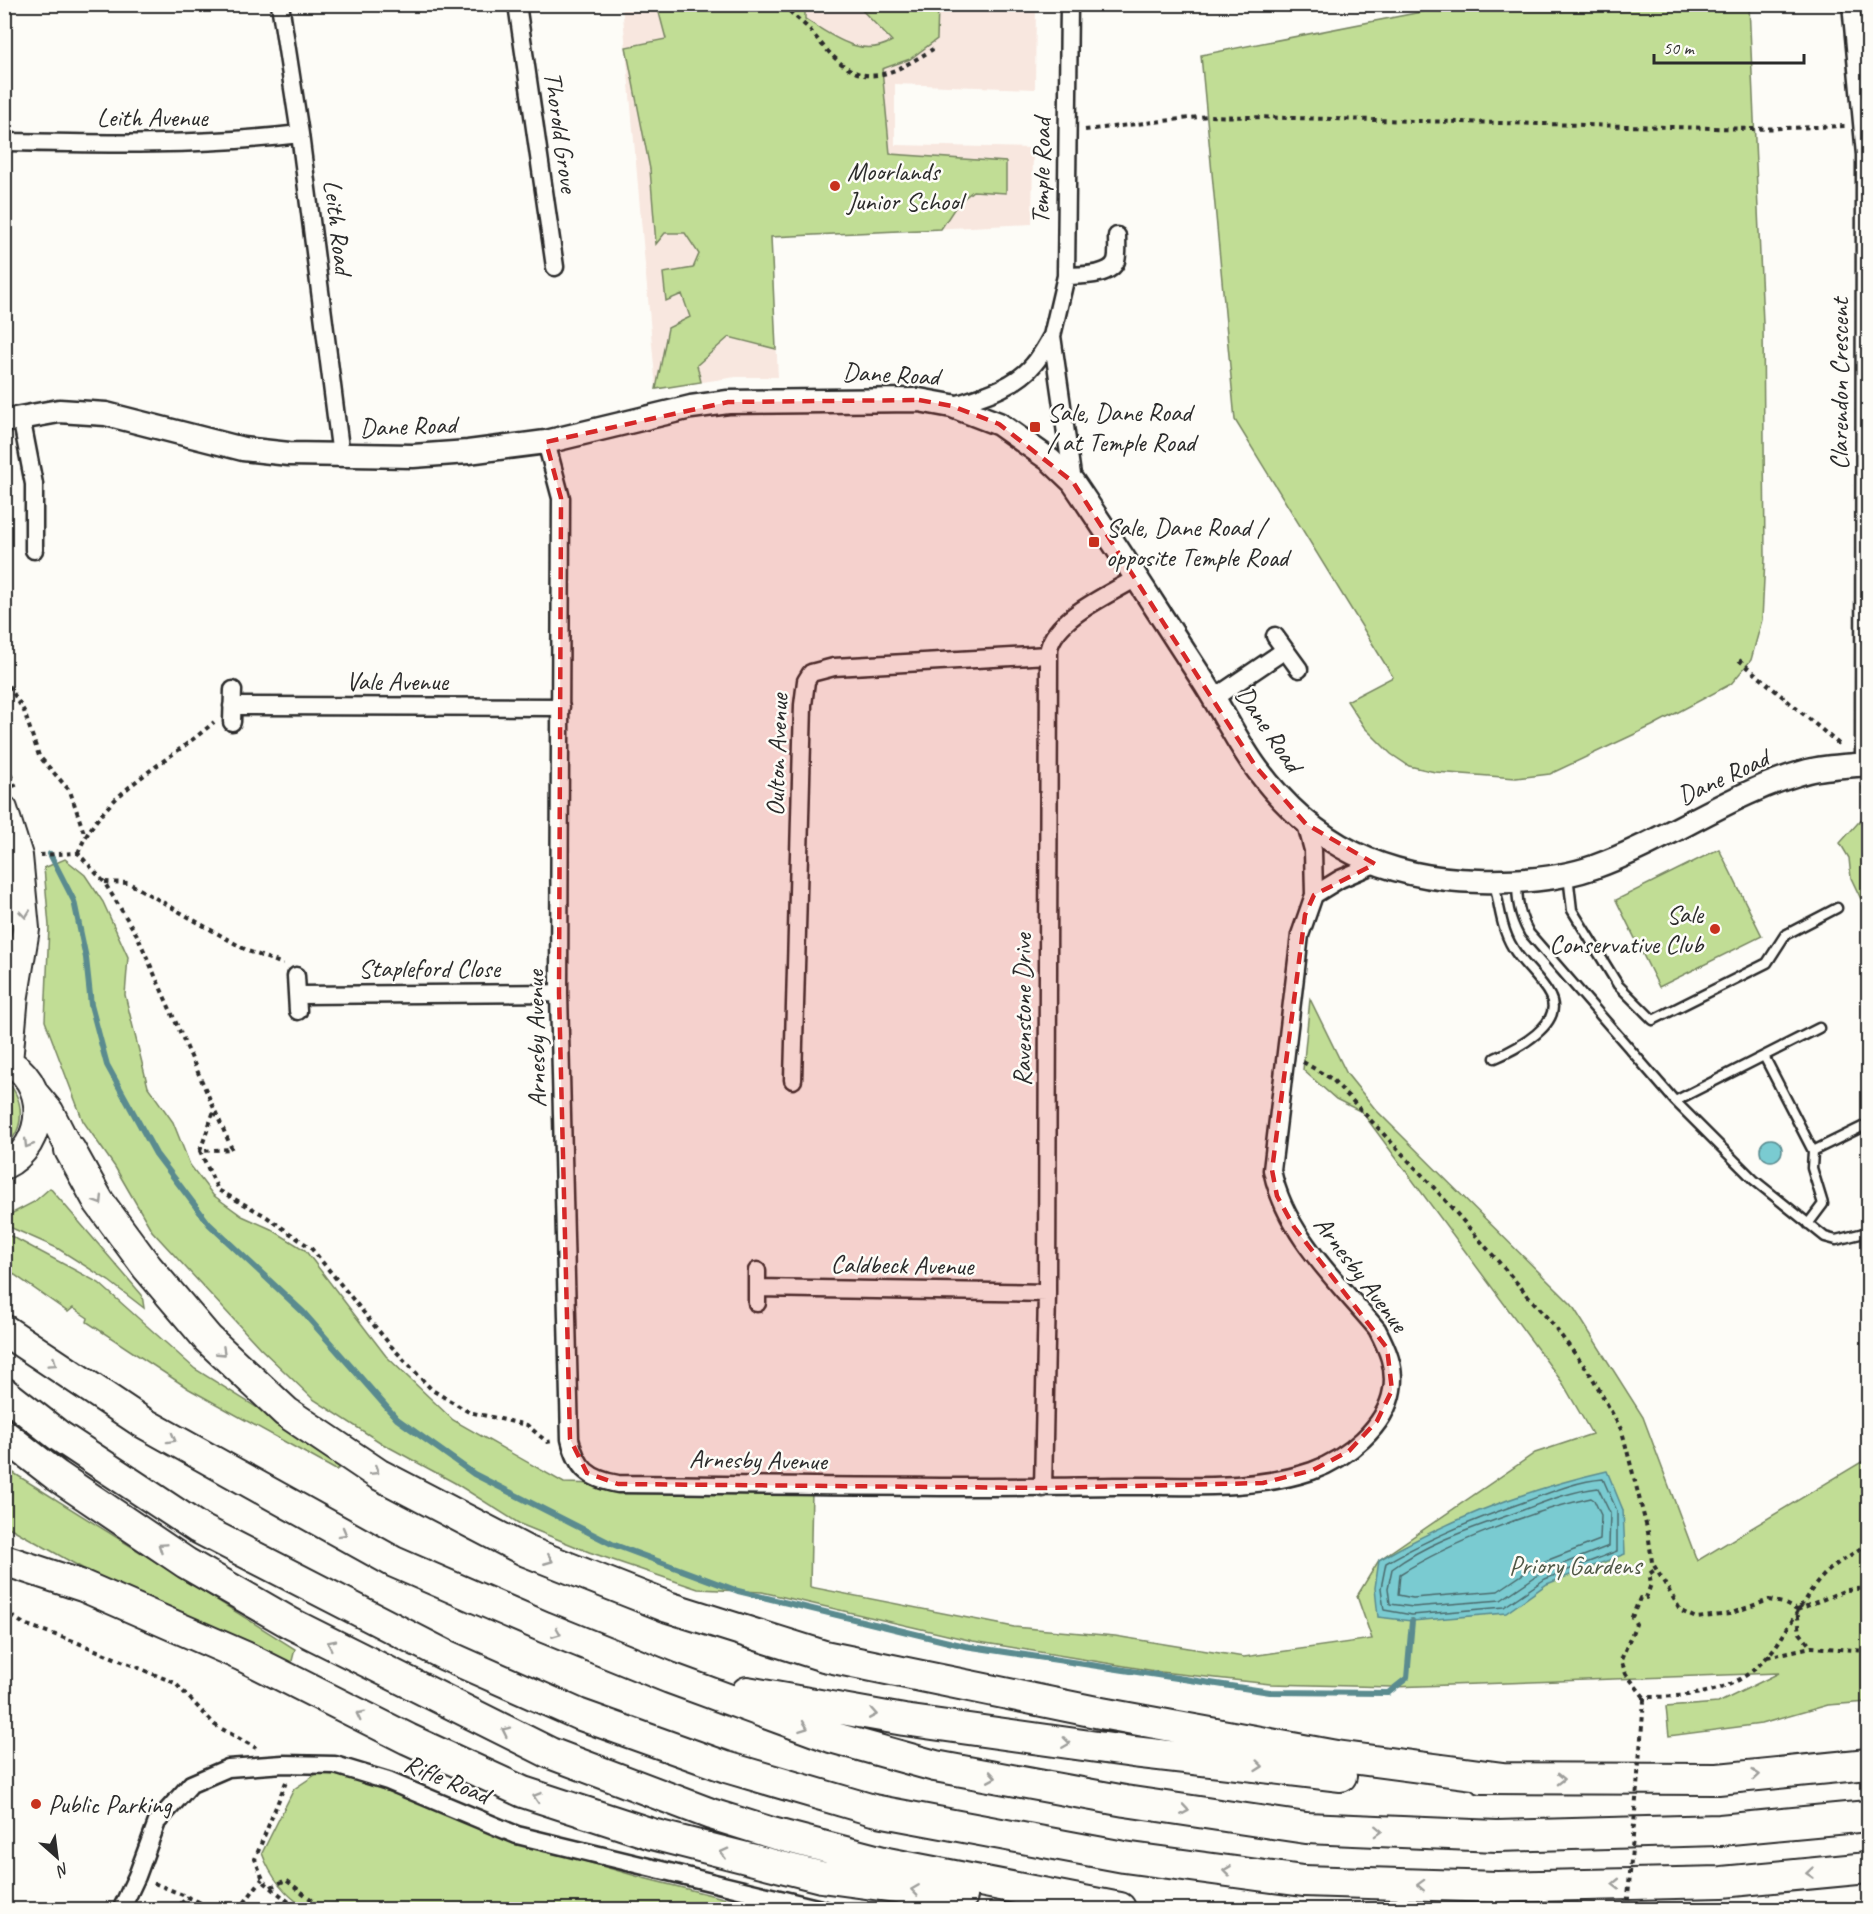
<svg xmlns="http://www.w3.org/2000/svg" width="1873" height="1914" font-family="Caveat,sans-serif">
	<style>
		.built { fill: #f8e7df }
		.green { fill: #c1dd95; stroke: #768460; stroke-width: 1.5 }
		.water { fill: #7acbd1; stroke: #5a8b8f; stroke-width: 1.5 }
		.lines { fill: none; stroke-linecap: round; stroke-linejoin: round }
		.shore { stroke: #4b6b6d; stroke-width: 1.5 }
		.stream { stroke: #5a8b8f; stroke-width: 6 }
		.lane-casing { stroke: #2b2b2b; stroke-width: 13 }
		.street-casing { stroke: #2b2b2b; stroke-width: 21 }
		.secondary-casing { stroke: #2b2b2b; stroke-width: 27 }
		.primary-casing { stroke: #2b2b2b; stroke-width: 30 }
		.highway-casing { stroke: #2b2b2b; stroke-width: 34 }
		.path { stroke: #2b2b2b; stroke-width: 4; stroke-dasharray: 4.5 4.5; stroke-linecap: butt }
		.lane { stroke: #fdfcf7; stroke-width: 8 }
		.street { stroke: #fdfcf7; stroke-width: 16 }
		.secondary { stroke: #fdfcf7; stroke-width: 22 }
		.primary { stroke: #fdfcf7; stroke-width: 26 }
		.highway { stroke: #fdfcf7; stroke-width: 30 }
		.path-bridge { stroke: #2b2b2b; stroke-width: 4; stroke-dasharray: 4.5 4.5; stroke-linecap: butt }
		.oneway { stroke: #9e9e9b }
		.marked { fill: #d62828; fill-opacity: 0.2; stroke: #d62828; stroke-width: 4.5; stroke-dasharray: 12 8; stroke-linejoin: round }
		.poi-dot { fill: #c8321e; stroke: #fdfcf7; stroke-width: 2 }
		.labels { text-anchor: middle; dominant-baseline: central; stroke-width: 5; stroke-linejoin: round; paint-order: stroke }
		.street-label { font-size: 26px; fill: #2b2b2b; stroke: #fdfcf7 }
		.poi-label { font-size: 26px; fill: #2b2b2b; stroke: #fdfcf7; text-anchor: start }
		.park-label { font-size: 26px; fill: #505846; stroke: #fdfcf7 }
	</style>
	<rect width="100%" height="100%" fill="#fdfcf7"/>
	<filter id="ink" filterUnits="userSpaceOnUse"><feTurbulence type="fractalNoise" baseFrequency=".0167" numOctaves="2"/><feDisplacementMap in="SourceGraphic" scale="12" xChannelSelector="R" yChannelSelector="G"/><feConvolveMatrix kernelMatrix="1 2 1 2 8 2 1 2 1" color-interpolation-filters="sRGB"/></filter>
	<g filter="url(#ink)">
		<path class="built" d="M622 5H1036L1035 89 895 84V145L1033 148 1032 224 771 237 778 377H736L656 389Z"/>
		<path class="green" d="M1462 4 1749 5 1763 323 1765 558 1762 620 1751 660 1731 684 1652 726 1550 774 1516 778 1435 772 1409 766 1391 754 1364 727 1347 701 1393 677 1235 420 1201 55Z
			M657 5H805V19C832 36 861 59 892 41L857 5H938L937 39 910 59 882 69 890 154 1006 162V193L973 191 958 203 941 229 771 237 776 349 729 337 697 365 701 382 656 389 668 328 690 317 682 294 666 301 663 273 693 268 699 254 685 233H665L656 244 650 169 626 47 666 39Z
			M1868 786V914L1851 878 1849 858 1840 843 1866 814 1862 787Z
			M1719 849 1762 936 1659 987 1616 900Z
			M65 859 85 875 103 902 128 957 125 995 148 1087 173 1122 190 1165 213 1195 242 1216 271 1229 305 1250 386 1356 453 1420 564 1483 812 1490 810 1587 1014 1627 1115 1636 1244 1657 1372 1639 1357 1596 1379 1560 1535 1453 1592 1434 1562 1382 1362 1112 1336 1099 1303 1070 1310 999 1347 1074 1376 1110 1572 1305 1643 1417 1697 1561 1868 1458V1702L1828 1705 1761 1724 1669 1736 1666 1707 1718 1703 1779 1673 1393 1687 1270 1684 1161 1672 973 1641 762 1592 698 1589 589 1552 520 1524 455 1483 383 1444 313 1399 260 1348 152 1231 115 1167 83 1121 45 1021 49 926 44 868Z
			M5 1080C25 1098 26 1129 5 1146Z
			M50 1188 142 1295 144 1308 109 1281 57 1248 5 1225V1217L34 1202Z
			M11 1236 99 1283 195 1369 346 1463 336 1470 189 1389 87 1322 88 1318 73 1308 68 1312 5 1268V1238Z
			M4 1467 295 1649 291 1665 91 1573 5 1525Z
			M318 1773 351 1777 519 1842 643 1878 767 1909H307C285 1895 271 1878 262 1853L294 1789Z"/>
		<path class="water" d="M1760 1150a11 11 0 1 1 22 0a11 11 0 1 1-22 0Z
			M1607 1471 1623 1510 1625 1554 1547 1584 1506 1613 1412 1621 1378 1617 1375 1588 1379 1560C1450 1519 1528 1489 1607 1471Z"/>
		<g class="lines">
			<path class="shore" d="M1603 1479 1617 1511V1551L1545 1579 1504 1607 1412 1615 1384 1610 1381 1588 1386 1563C1431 1537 1478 1518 1527 1501 1551 1492 1577 1481 1603 1479Z
				M1598 1488 1610 1513 1609 1546 1542 1572 1501 1600 1413 1607 1390 1604 1388 1588 1392 1569C1429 1541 1479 1526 1523 1510 1547 1501 1572 1491 1598 1488Z
				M1591 1498 1594 1500 1601 1515 1600 1540 1538 1564 1498 1591 1413 1598 1398 1595 1400 1574C1451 1542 1532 1511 1591 1498Z"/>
			<path class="stream" d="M50 854 74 901 86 958 91 1005 107 1065 156 1154 209 1224 303 1312 397 1419 474 1474 612 1544 738 1591 965 1646 1270 1692 1388 1693 1407 1678 1412 1621"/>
			<defs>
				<path id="lane" d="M1568 875 1572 910 1618 985 1653 1020 1767 963 1785 935 1837 908
					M1517 881C1517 901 1519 915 1529 933L1675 1101 1819 1028
					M1494 882C1499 903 1501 929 1513 948 1523 965 1541 978 1550 996 1565 1024 1516 1049 1495 1058
					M1764 1056 1813 1151 1812 1168 1823 1204 1808 1224
					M1675 1101 1754 1180 1825 1237 1836 1240 1868 1232
					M1813 1151 1864 1126"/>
				<path id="street" d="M280 4 300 134 341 456
					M517 4 555 267
					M1069 4 1066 276 1052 336 1073 482
					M1851 4 1865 155 1864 764
					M4 142C104 144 201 146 300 134
					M1066 276C1079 275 1110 277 1116 261 1118 254 1117 244 1117 236
					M952 406C979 397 1015 388 1034 364 1041 356 1046 346 1052 336
					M21 417 34 484V550
					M546 442 561 498 559 993 570 1439C577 1469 589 1479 618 1484 783 1485 949 1489 1114 1486 1179 1485 1250 1492 1312 1471 1346 1459 1386 1427 1392 1390 1396 1368 1387 1348 1377 1329 1337 1281 1285 1234 1272 1170L1300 935 1314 895 1313 850 1306 824
					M1275 636 1299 669
					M1214 698 1285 650
					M232 706 561 707
					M232 722 233 690
					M1314 895 1340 879 1375 864
					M296 976 298 1011
					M299 995 559 993
					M793 1080 803 705 806 681 811 673 834 667 1048 655
					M757 1271V1303
					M757 1288 1047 1293
					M1043 1488 1047 1293 1049 648C1057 616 1109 595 1136 578
					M121 1910 137 1876 157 1822 191 1784 228 1768 283 1764 335 1765 388 1781 517 1835 825 1910"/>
				<path id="secondary" d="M4 421 59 411 106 414 243 449 289 454 413 456 468 452 546 442 691 407 728 402 919 400 952 406 999 424 1050 460 1073 482C1118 548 1160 615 1204 682 1222 710 1237 742 1257 769 1314 846 1384 879 1479 881 1518 882 1557 880 1594 867 1667 841 1733 791 1808 771 1827 766 1849 766 1868 764"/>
				<path id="primary" d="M4 809 19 856 26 929 15 995 9 1062
					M4 1060C50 1079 47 1146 4 1166
					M35 1093 50 1111 70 1150"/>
				<path id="highway" d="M70 1150 99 1202 147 1267 208 1339 286 1412 378 1474 526 1551 668 1607 824 1656 1101 1713 1336 1756 1503 1778
					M4 1330 142 1422 394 1562 544 1627 670 1678 831 1737 935 1766 1125 1801 1306 1828 1497 1836 1720 1830 1868 1816
					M4 1393 59 1436 198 1528 445 1655 578 1714 726 1767 873 1810 1124 1857 1303 1881 1497 1887 1722 1882 1868 1868
					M4 1435 57 1476 186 1563 292 1624 550 1753 711 1814 772 1833 887 1863 1120 1908
					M4 1560 83 1586 243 1656 408 1739 523 1792 652 1834 821 1877 962 1896
					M747 1692 904 1720 1133 1752 1341 1776
					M1482 1778 1718 1779 1868 1764"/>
			</defs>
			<use href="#lane" class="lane-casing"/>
			<use href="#street" class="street-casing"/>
			<use href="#secondary" class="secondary-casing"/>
			<use href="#primary" class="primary-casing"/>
			<use href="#highway" class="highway-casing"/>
			<path class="path" d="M784 4C789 13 803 22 810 30 855 87 873 87 933 49
				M1085 130 1207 116 1754 129 1847 126
				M1739 660 1840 745
				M4 678 24 711 39 756 70 791 85 836
				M4 758 17 791
				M78 853C103 791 167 764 214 722
				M40 855 78 853 104 882 137 935 232 1149 200 1151 218 1190 264 1215 311 1248 391 1346 432 1390 469 1412 527 1425 547 1442 553 1441
				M105 882 129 883 248 951 283 964
				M1303 1062 1332 1079 1438 1192 1550 1321 1591 1375 1622 1431 1648 1532 1652 1562 1681 1611 1696 1618 1729 1614 1769 1600 1783 1603 1797 1610 1800 1633 1811 1647
				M200 1151 214 1111
				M1797 1610 1846 1590 1868 1588
				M4 1611 24 1624 76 1642 175 1683 215 1725 256 1748
				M1767 1657 1811 1647 1868 1651
				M1644 1697 1626 1674 1621 1660 1636 1624 1632 1617 1640 1598H1646L1651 1584 1649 1574 1656 1569
				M1644 1701V1697C1706 1697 1751 1690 1785 1632 1798 1612 1809 1589 1827 1572 1839 1561 1855 1553 1868 1543
				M286 1782 255 1859 264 1882 299 1910
				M154 1883 197 1901
				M271 1887 286 1880 325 1910
				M174 1910 188 1897
				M194 1910 197 1901 212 1910
				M239 1910 262 1879"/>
			<use href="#lane" class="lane"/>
			<use href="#street" class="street"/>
			<use href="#secondary" class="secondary"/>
			<use href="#primary" class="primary"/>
			<use href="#highway" class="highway"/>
			<path class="path-bridge" d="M1627 1910 1644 1701"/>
		</g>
		<defs><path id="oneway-chevron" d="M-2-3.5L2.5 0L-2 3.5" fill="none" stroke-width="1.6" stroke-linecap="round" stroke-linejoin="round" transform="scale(1.5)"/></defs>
		<g class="oneway">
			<use href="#oneway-chevron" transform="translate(25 914) rotate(84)"/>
			<use href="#oneway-chevron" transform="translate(28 1144) rotate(122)"/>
			<use href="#oneway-chevron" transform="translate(99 1201) rotate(58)"/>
			<use href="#oneway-chevron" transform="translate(222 1352) rotate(43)"/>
			<use href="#oneway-chevron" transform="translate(53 1363) rotate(34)"/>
			<use href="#oneway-chevron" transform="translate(172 1439) rotate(29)"/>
			<use href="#oneway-chevron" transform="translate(375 1471) rotate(32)"/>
			<use href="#oneway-chevron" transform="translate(343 1533) rotate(29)"/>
			<use href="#oneway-chevron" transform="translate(162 1547) rotate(-146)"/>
			<use href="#oneway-chevron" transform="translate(549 1560) rotate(22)"/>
			<use href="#oneway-chevron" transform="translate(557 1633) rotate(22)"/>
			<use href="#oneway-chevron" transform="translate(331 1644) rotate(-154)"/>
			<use href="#oneway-chevron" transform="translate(873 1714) rotate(10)"/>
			<use href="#oneway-chevron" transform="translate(360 1715) rotate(-153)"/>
			<use href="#oneway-chevron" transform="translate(804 1727) rotate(20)"/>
			<use href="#oneway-chevron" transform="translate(506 1731) rotate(-154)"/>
			<use href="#oneway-chevron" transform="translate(1066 1743) rotate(8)"/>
			<use href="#oneway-chevron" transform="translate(1259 1766) rotate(6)"/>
			<use href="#oneway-chevron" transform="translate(1756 1775) rotate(-5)"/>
			<use href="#oneway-chevron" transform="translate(992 1777) rotate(10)"/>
			<use href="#oneway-chevron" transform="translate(1561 1779) rotate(1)"/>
			<use href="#oneway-chevron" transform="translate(537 1797) rotate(-162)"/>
			<use href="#oneway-chevron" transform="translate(1185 1810) rotate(9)"/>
			<use href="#oneway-chevron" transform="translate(1378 1831) rotate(2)"/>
			<use href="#oneway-chevron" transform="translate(724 1853) rotate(-166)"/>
			<use href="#oneway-chevron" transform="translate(1227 1871) rotate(-173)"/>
			<use href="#oneway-chevron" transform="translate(1810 1873) rotate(175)"/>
			<use href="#oneway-chevron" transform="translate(1616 1884) rotate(179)"/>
			<use href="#oneway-chevron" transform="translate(1421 1885) rotate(-178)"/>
			<use href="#oneway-chevron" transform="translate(915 1890) rotate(-172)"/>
		</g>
	</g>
	<path class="marked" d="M919 400 952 406 999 424 1073 482 1256 767 1306 824 1375 864 1314 895 1305 915 1272 1170 1277 1196 1294 1227 1387 1348 1392 1390 1377 1421 1349 1451 1313 1470 1263 1483 1043 1488 618 1484 587 1473 570 1439 559 993 561 498 546 442 728 402Z"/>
	<g class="poi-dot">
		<circle cx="835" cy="186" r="6"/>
		<rect x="1029" y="421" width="12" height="12" rx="3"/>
		<rect x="1088" y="536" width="12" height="12" rx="3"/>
		<circle cx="1715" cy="929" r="6"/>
		<circle cx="36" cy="1804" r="6"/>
	</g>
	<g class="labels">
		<g class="street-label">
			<text x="152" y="117">Leith Avenue</text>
			<text transform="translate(561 132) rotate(82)">Thorold Grove</text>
			<text transform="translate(1041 171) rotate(-89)">Temple Road</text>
			<text transform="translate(338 227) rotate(83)">Leith Road</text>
			<text transform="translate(891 374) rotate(3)">Dane Road</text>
			<text transform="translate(1839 384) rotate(-90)">Clarendon Crescent</text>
			<text transform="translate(408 426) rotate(-2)">Dane Road</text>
			<text x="397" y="681">Vale Avenue</text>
			<text transform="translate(1269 729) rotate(56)">Dane Road</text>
			<text transform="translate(777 755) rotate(-88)">Oulton Avenue</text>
			<text transform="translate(1723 777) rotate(-25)">Dane Road</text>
			<text x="429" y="968">Stapleford Close</text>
			<text transform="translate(1022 1010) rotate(-90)">Ravenstone Drive</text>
			<text transform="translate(536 1039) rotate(-91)">Arnesby Avenue</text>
			<text transform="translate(902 1265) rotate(1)">Caldbeck Avenue</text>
			<text transform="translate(1361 1274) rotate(53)">Arnesby Avenue</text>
			<text transform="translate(758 1460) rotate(1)">Arnesby Avenue</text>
			<text transform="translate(447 1779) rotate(23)">Rifle Road</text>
		</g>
		<g class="poi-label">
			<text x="847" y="171">Moorlands<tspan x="847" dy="30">Junior School</tspan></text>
			<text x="1047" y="412">Sale, Dane Road<tspan x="1047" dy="30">/ at Temple Road</tspan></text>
			<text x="1106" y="527">Sale, Dane Road /<tspan x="1106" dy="30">opposite Temple Road</tspan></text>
			<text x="1703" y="914" text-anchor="end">Sale<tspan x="1703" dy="30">Conservative Club</tspan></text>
			<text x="48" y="1804">Public Parking</text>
		</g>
		<g class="park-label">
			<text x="1575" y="1565">Priory Gardens</text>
		</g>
	</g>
	<rect width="1873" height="1914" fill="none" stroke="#fdfcf7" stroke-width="24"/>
	<rect x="12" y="12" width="1849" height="1890" fill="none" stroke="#2b2b2b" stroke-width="2" filter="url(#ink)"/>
	<g transform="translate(57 1857) rotate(152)" stroke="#fdfcf7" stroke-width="4.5" paint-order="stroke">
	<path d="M0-4.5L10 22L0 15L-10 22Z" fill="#2b2b2b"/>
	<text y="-9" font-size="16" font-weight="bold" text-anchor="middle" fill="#2b2b2b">N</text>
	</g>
	<path d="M1654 54v9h150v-9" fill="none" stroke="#2b2b2b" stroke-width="3"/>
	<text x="1663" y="54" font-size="18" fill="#2b2b2b" stroke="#fdfcf7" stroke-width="4.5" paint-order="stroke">50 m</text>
</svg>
